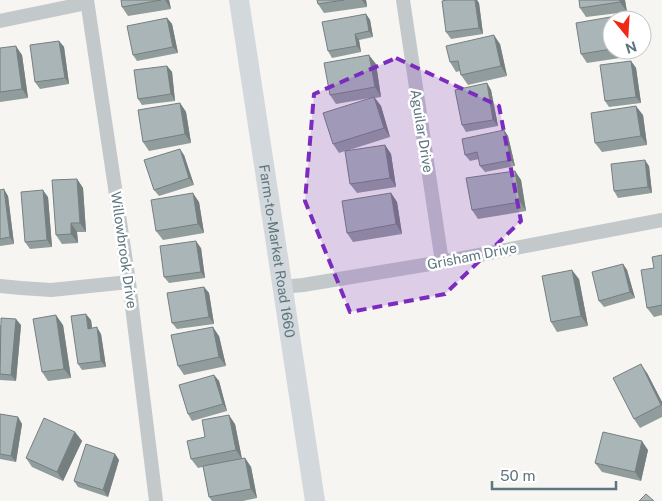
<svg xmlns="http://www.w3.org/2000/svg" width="662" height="501" font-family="'Public Sans',sans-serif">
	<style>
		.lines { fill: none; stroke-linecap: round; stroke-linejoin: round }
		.minor { stroke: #c3c8ca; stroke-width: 14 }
		.secondary { stroke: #d2d8db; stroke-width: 20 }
		.wall { fill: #919c9d }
		.shaded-wall { fill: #767f80 }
		.building { fill: #a9b5b7; stroke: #767f80 }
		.marked { fill: #7b2cbf; fill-opacity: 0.2; stroke: #7b2cbf; stroke-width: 4; stroke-dasharray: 10 6; stroke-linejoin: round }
		.labels { text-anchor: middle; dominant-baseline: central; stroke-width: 5; stroke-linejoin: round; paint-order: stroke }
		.street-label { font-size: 14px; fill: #5e767f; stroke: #fff }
	</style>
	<rect width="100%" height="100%" fill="#f6f5f2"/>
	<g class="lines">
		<path class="minor" d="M87 0 129 282 156 501
			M403 0 442 262
			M0 21 87 3
			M0 286 21 288 51 290 129 282
			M282 287 303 285 442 262 662 220"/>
		<path class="secondary" id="s1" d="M239 0 315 501"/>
	</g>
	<path class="wall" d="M121 0H169L171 9 128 16 122 7Z
		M317 0H366L367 7 324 13 318 4Z
		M447 0H477L479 3 483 34 451 39 446 32Z
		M625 0 627 12 586 17 580 8Z
		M366 14 370 20 373 37 359 40 361 52 332 58 328 51Z
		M167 18 172 24 178 53 137 61 133 55Z
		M612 20V50H632L633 56 587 63 581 54Z
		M59 41 64 47 69 84 40 89 35 82Z
		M500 44 507 76 468 85 461 75 460 71 456 72 450 62Z
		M0 48 22 55 28 98 0 102Z
		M631 61 636 68 641 103 609 107 605 101Z
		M376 64 381 97 375 98 381 106 390 137 346 151 385 145 391 154 396 187 357 193 350 184 345 151 339 153 333 144 370 98 336 104 330 95Z
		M167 66 172 72 175 101 142 105 138 99Z
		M487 83 491 90 498 126 466 132 462 125Z
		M180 103 186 112 191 143 149 151 143 142Z
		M643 115 647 145 602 152 595 143Z
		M504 130 508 136 515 166 485 172 480 166 479 159 470 161 465 155Z
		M184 155 194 185 159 196 154 190Z
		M649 166 652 193 618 198 614 191Z
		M515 171 521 180 526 211 478 219 472 210Z
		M77 179 83 188 86 232H77L78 243 62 244 56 235Z
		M0 190 8 196 14 244 0 246Z
		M391 193 397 202 402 234 353 242 347 233Z
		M48 197 52 247 30 249 25 242Z
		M199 202 204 233 163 240 156 231Z
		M201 248 205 278 169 283 164 277Z
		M662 255V315L654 317 647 308 654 268Z
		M623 264 627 270 635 298 604 307 599 301Z
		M579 279 588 326 557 332 551 322Z
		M204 287 209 293 214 324 177 329 172 323Z
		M91 320 92 328 101 334 106 367 82 370 78 364Z
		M0 325H21L16 381 0 380Z
		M63 325 71 378 48 381 42 372Z
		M219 336 226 366 184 375 178 366Z
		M647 373 662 402V417L640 428 634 419Z
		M214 375 219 381 227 411 192 421 188 414Z
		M0 414 18 417 22 424 16 462 0 459Z
		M235 424 242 459 245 458 251 467 257 498 243 501H212L209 497 203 467 198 468 191 459 205 437Z
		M75 432 82 441 63 481 32 467 26 458Z
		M648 450 641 481 602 472 595 463Z
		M115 454 119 460 108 497 78 487 74 481Z"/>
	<path class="shaded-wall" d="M165 0H169L171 9Z
		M362 0H366L367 7Z
		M475 0H477L479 3 483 34 479 28Z
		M620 0H625L627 12 620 2Z
		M366 14 370 20 373 37 369 31Z
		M167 18 172 24 178 53 173 47Z
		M355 34 359 40 361 52 357 46Z
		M494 35 500 44 507 76 501 66Z
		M59 41 64 47 69 84 65 78Z
		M16 46 22 55 28 98 22 89Z
		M629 50H632L633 56Z
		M369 55 376 64 381 97 375 87Z
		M631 61 636 68 641 103 636 97Z
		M167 66 172 72 175 101 171 94Z
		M487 83 491 90 498 126 493 120Z
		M374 97 381 106 390 137 384 128Z
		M180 103 186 112 191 143 185 134Z
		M636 106 643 115 647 145 641 136Z
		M504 130 508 136 515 166 511 160Z
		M385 145 391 154 396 187 390 178Z
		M180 149 184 155 194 185 189 178Z
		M645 160 649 166 652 193 648 187Z
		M515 171 521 180 526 211 520 202Z
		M77 179 83 188 86 232 80 223Z
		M4 189 8 196 14 244 10 237Z
		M43 190 48 197 52 247 47 240Z
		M193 193 199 202 204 233 198 224Z
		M391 193 397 202 402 234 396 224Z
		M71 223 77 232 78 243 71 234Z
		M196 241 201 248 205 278 201 272Z
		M623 264 627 270 635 298 630 292Z
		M572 270 579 279 588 326 581 316Z
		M204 287 209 293 214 324 209 317Z
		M86 314 91 320 93 335 88 329Z
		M56 315 63 325 71 378 64 369Z
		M16 319 21 325 16 381 11 375Z
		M97 327 101 334 106 367 101 361Z
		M213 327 219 336 226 366 219 357Z
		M641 364 647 373 662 402V406Z
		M214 375 219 381 227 411 223 404Z
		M229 415 235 424 242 459 236 450Z
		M18 417 22 424 16 462 11 456Z
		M75 432 82 441 63 481 57 472Z
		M642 441 648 450 641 481 635 472Z
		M115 454 119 460 108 497 103 490Z
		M245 458 251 467 257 498 251 489Z"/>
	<path class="building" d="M121 0H161L122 7Z
		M317 0H344L318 4Z
		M447 0H475L479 28 446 32 442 1Z
		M579 0H620V2L580 8Z
		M366 14 369 31 355 34 357 46 328 51 322 22Z
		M622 15V20H612V49L581 54 576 23Z
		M167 18 173 47 133 55 127 26Z
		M494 35 501 66 461 75 458 61 450 62 446 46Z
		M59 41 65 78 35 82 30 45Z
		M16 46 22 89 0 92V48Z
		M369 55 375 87 330 95 324 63Z
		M631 61 636 97 605 101 600 65Z
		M167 66 171 94 138 99 134 70Z
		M487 83 493 120 462 125 455 90Z
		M374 97 384 128 333 144 323 113Z
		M180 103 185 134 143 142 138 110Z
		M636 106 641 136 595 143 591 113Z
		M504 130 511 160 480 166 477 152 465 155 462 139Z
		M385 145 390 178 350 184 345 151Z
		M180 149 189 178 154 190 144 160Z
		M645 160 648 187 614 191 611 164Z
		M515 171 520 202 472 210 466 178Z
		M77 179 80 223H71V234L56 235 52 180Z
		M4 189 10 237 0 239V190Z
		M43 190 47 240 25 242 21 192Z
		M193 193 198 224 156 231 151 200Z
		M391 193 396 224 347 233 342 201Z
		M196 241 201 272 164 277 160 246Z
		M662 255V305L647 308 641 270 654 268 652 257Z
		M623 264 630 292 599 301 592 272Z
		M572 270 581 316 551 322 542 276Z
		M204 287 209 317 172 323 167 293Z
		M86 314 88 329 97 327 101 361 78 364 71 316Z
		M56 315 64 369 42 372 33 319Z
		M1 318 16 319 11 375 0 374Z
		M213 327 219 357 178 366 171 335Z
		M641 364 661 405 634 419 613 378Z
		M214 375 223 404 188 414 179 385Z
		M0 414 18 417 11 456 0 454Z
		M229 415 236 450 191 459 187 441 205 437 202 420Z
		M44 418 75 432 57 472 26 458Z
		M603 432 642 441 635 472 595 463Z
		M86 444 115 454 103 490 74 481Z
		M245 458 251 489 209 497 203 466Z
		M646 494 654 501H639Z"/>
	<path class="marked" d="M396 58 499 106 521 221 445 294 350 312 305 201 314 94Z"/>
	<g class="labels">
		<g class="street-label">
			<text transform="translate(422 131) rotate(81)">Aguilar Drive</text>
			<text transform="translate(124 250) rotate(82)">Willowbrook Drive</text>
			<text stroke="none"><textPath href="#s1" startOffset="254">Farm-to-Market Road 1660</textPath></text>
			<text transform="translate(472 256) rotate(-11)">Grisham Drive</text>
		</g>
	</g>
	<g transform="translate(627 35) rotate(162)"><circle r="24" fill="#ffffff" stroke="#bfc8cc"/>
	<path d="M0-4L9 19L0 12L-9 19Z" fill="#f12816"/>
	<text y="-8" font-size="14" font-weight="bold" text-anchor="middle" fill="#5e767f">N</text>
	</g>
	<path d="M492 481v8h124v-8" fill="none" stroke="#5e767f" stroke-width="2.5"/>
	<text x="500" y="481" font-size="15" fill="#5e767f" stroke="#ffffff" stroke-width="4" paint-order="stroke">50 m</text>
</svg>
